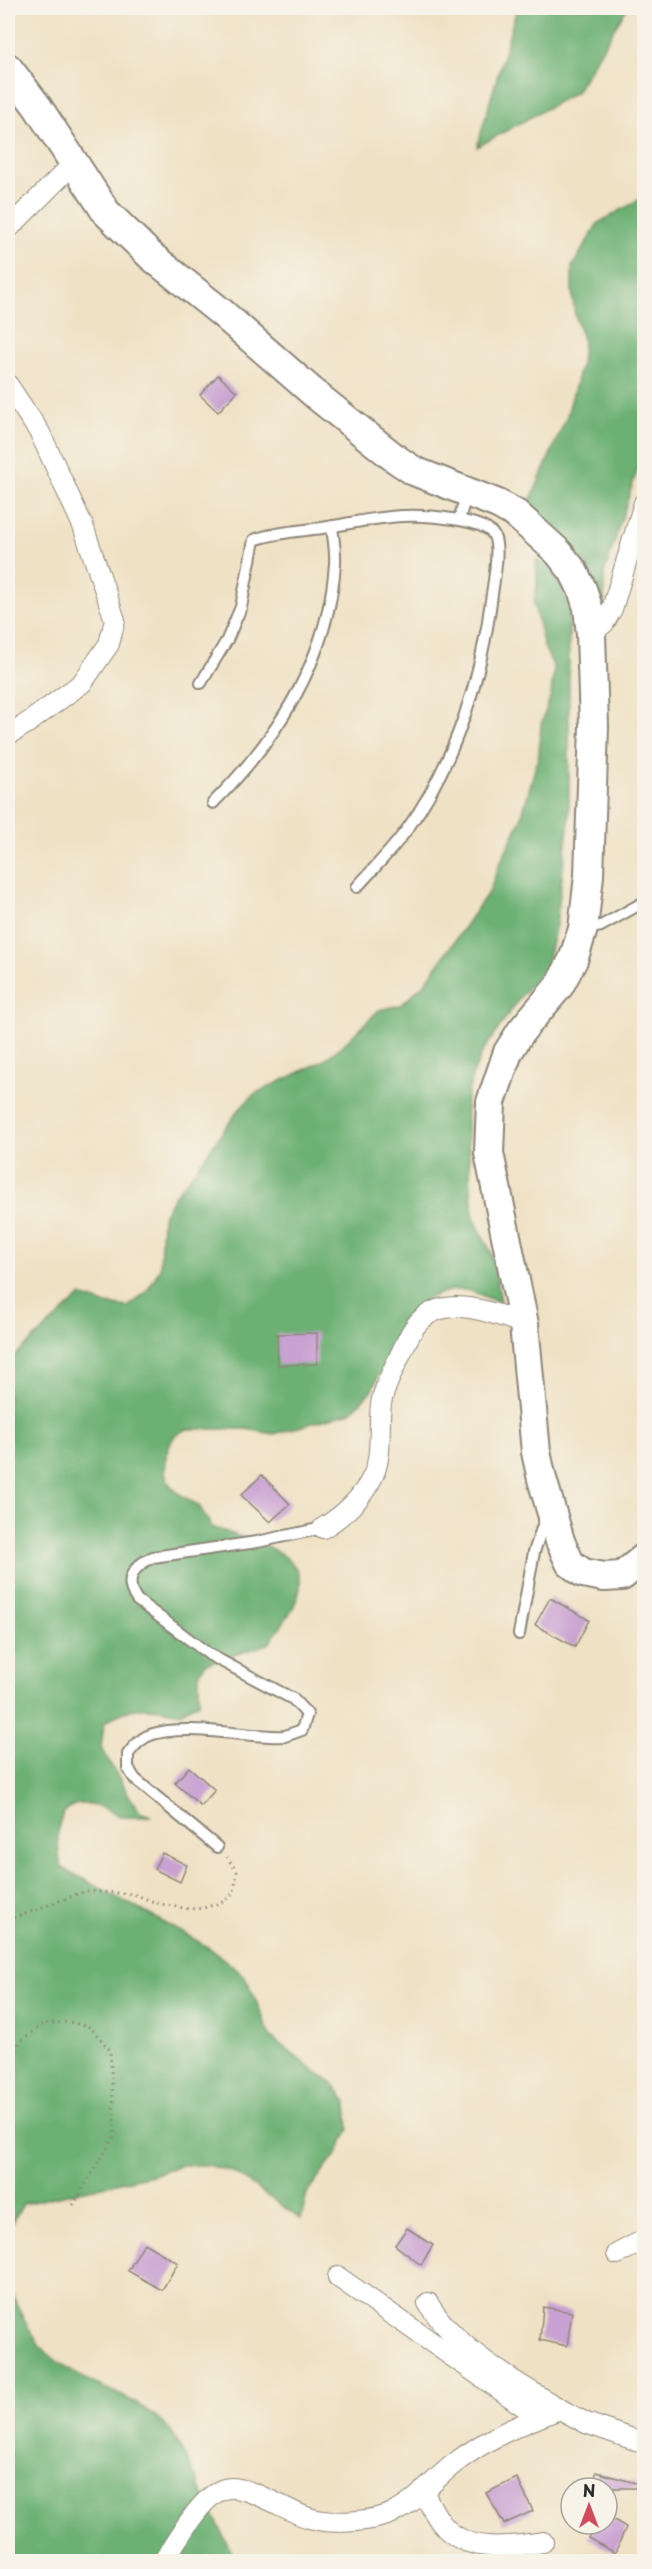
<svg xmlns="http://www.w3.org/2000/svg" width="652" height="2569" font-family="'Playpen Sans',sans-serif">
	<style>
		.forest { fill: #6cb073; stroke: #4c6e4f; stroke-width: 1.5 }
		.building { fill: #c9a1d2 }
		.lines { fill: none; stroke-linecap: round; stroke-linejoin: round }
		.lane-casing { stroke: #8d8678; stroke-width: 14 }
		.street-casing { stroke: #8d8678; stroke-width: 22 }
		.secondary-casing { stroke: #8d8678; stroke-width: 32 }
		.path { stroke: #8d8678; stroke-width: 3; stroke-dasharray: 1.5 4.5; stroke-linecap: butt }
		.lane { stroke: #fff; stroke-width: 10 }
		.street { stroke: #fff; stroke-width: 20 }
		.secondary { stroke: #fff; stroke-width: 28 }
	</style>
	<rect width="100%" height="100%" fill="#f7f3e8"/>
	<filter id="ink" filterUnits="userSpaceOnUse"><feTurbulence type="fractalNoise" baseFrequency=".0167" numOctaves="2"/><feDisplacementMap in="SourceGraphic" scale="12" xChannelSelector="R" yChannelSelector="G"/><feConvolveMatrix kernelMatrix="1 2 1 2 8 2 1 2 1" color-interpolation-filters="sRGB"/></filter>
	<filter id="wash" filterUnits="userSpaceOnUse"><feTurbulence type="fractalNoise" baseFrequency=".008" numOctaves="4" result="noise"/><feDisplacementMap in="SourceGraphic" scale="24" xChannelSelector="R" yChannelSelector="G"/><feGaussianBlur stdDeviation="1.35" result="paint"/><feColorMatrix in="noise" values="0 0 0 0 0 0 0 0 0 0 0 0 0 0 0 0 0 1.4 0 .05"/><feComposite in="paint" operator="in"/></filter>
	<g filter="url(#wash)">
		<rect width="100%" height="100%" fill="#efe1c4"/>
		<path class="forest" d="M517 8H627L576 92 477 147Z
			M644 197V327L641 331 644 334V449L604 574V604C596 586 588 566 575 551 561 533 542 522 529 504L567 416 581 364 583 340 575 315 572 291V267L598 223Z
			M536 559 553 572 569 603V820L556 925 546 967 521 996 483 1051 472 1076 466 1103 472 1206 474 1218 491 1252 501 1301C491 1302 483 1295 474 1292 452 1285 429 1296 412 1310L371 1391 351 1412 274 1434 245 1429H187L175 1435 169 1446 166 1458 165 1472 169 1484 178 1493 199 1506 212 1527C243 1540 319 1551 296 1601 290 1617 277 1629 269 1644L205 1664 199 1675V1702L180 1713C150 1706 131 1704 104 1723L101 1748 133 1802 140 1812 151 1816C142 1817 132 1818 123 1817 115 1816 107 1808 98 1806 53 1794 55 1835 61 1867L187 1935 211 1949 235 1968 244 1976 251 1988 270 2036 310 2068 332 2082 347 2102 349 2129 338 2152 307 2193 301 2219 233 2172 207 2165H180L156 2174 23 2204 10 2226 8 2237V1362L81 1296 105 1304 128 1307 147 1291 160 1269 162 1218 174 1196 191 1176 237 1112 254 1094 323 1061 343 1045 379 1010 401 1005 426 982 490 890 499 865 521 819 539 754 541 725 551 695 554 668 544 647 534 604 537 584Z
			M8 2283C30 2340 44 2361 102 2387 123 2396 143 2405 161 2421 183 2442 194 2476 208 2504 217 2523 228 2542 235 2561H8Z"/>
		<g id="blocks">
			<path class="building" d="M218 375 237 392 218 412 200 395Z
				M317 1333V1364L278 1365 277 1334Z
				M262 1475 290 1504 270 1522 241 1495Z
				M550 1598 589 1620 575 1647 535 1625Z
				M189 1767 215 1790 201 1806 175 1783Z
				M162 1853 187 1865 180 1882 154 1869Z
				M407 2228 433 2245 421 2265 395 2245Z
				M144 2243 178 2263 162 2290 128 2271Z
				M543 2307 572 2312 567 2346 540 2340Z
				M596 2472 636 2483V2488H594Z
				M517 2478 533 2511 504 2524 486 2493Z
				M607 2516 626 2527 615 2553 588 2538 595 2524H607Z"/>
		</g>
	</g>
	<g filter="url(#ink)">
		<use href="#blocks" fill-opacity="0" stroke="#8d8678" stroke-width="1.5"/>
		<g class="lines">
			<defs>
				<path id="lane" d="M459 520 467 492
					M201 683 227 640 241 607 254 540C275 532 300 531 322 528 348 524 376 517 403 516 421 515 485 518 494 536 500 549 494 580 492 594 482 676 456 761 408 828 393 849 374 868 357 887
					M213 803C278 738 329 657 335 563 336 551 333 538 332 526
					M585 929 601 926 644 902
					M519 1634 534 1552 546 1516
					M217 1847 135 1779 128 1768V1754C135 1745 142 1737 153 1734 189 1723 247 1738 285 1736L302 1730 307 1714 293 1699 210 1655 137 1600C123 1580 133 1566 153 1557L257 1542 323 1528"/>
				<path id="street" d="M8 229 75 162
					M8 385 40 433 83 526 115 620 109 644 82 683 29 722 8 735
					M591 634 604 623 612 609 644 503
					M323 1528C344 1515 362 1499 373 1476 383 1454 378 1427 381 1404 384 1386 394 1369 401 1353 405 1345 409 1335 414 1328 440 1291 491 1312 524 1324
					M617 2254 644 2240
					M338 2277 539 2417
					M428 2303C454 2347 516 2383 560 2409
					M423 2491C429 2502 434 2514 442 2524 466 2554 509 2547 543 2542
					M163 2562C176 2542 201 2496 224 2489 245 2482 288 2512 309 2518 332 2525 373 2522 395 2512 418 2501 435 2478 455 2463 487 2438 523 2423 560 2409L586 2423 644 2443"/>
				<path id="secondary" d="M8 68 37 106 106 212 151 256 222 313 317 396 396 459 414 471 498 504 516 514 558 552 573 571 582 589 588 608 591 634 594 726 589 876 583 929 573 960 559 986 522 1030 508 1052 491 1102 489 1153 524 1324 536 1452 542 1479 560 1541 570 1563 583 1573 604 1577 622 1576 644 1558"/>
			</defs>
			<use href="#lane" class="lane-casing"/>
			<use href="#street" class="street-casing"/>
			<use href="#secondary" class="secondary-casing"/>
			<path class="path" d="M8 1920 86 1891 133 1894 160 1904 190 1909 204 1908 225 1901 234 1892 237 1872 227 1857
				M8 2079 19 2042 43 2024 69 2022 90 2027 110 2050 115 2135 72 2207"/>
			<use href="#lane" class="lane"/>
			<use href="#street" class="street"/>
			<use href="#secondary" class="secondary"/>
		</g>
	</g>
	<rect width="652" height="2569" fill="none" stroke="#f7f3e8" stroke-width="30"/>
	<g transform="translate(589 2506)"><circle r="28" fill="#f7f3e8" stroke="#a5a39c" stroke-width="1.5"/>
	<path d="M0-4.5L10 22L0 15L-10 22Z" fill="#d1495b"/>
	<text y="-9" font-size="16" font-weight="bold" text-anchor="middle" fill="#2b2b2b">N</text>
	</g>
</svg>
